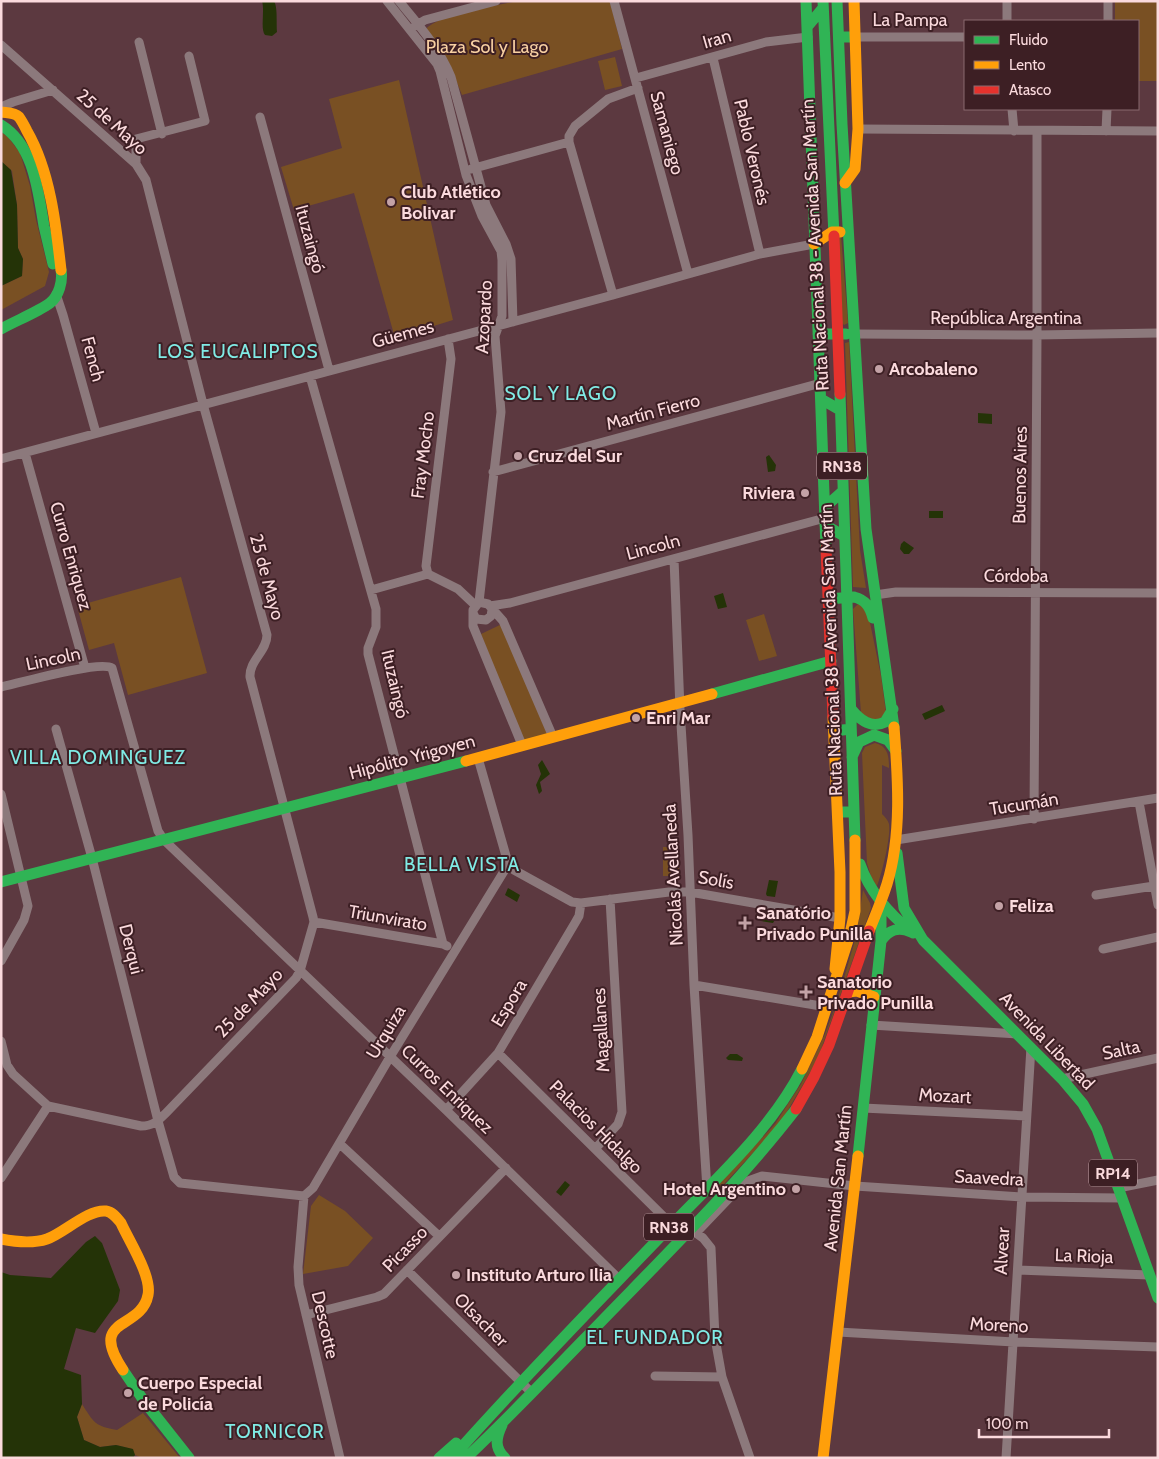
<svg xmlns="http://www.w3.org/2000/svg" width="1159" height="1459" font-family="Cabin,sans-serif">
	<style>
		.green { fill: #795023 }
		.water { fill: #243307 }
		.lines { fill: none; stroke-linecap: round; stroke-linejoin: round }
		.street { stroke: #8c797c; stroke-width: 9 }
		.fast { stroke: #30b455; stroke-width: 11 }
		.slow { stroke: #ff9f0a; stroke-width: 11 }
		.jam { stroke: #e5322d; stroke-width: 11 }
		.poi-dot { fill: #c3a2a6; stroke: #3d1f24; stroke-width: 2 }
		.labels { text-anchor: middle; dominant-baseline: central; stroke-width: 4; stroke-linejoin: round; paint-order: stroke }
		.shield { fill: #3d1f24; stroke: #c2a2a6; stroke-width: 1 }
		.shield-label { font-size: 16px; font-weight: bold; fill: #fbdadd }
		.street-label { font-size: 18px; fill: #fbdadd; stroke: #3d1f24 }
		.park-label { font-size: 18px; fill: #f8d0a2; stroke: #3d1f24 }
		.poi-label { font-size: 18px; font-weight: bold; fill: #fbdadd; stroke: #3d1f24; text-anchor: start }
		.neighbourhood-label { font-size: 19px; letter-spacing: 1px; fill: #80ebe5; stroke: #3d1f24 }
	</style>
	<rect width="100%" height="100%" fill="#5c3940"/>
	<path class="green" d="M517 1H610L622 49 462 95 449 63 426 29C439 14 496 6 517 1Z
		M1115 1H1158V81H1138V21H1115Z
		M615 57 622 86 605 90 598 61Z
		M399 80 453 320 395 338 354 193 294 210 281 167 342 148 329 99Z
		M1 132 8 137 20 153 30 186 36 220 49 272 45 286 1 310V286L22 276 23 259 18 248 17 205 12 171 1 161Z
		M841 235 848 323 844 325 842 323 839 236Z
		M849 342 860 550 866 588 853 587 845 343Z
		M181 577 207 673 128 695 114 643 89 650 77 606Z
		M858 604 867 608 881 676 886 713 876 722 861 713 853 609Z
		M764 614 777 656 759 661 746 620Z
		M502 624 553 737 522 745 481 634Z
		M875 743C888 746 889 756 889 768L882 765V814C885 817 888 820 889 824 891 837 882 873 877 886L872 880 867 863 862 753 865 747Z
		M663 847H679V876H663Z
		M863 890 870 903 871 908 817 1061 779 1125 711 1198 710 1194 775 1124 801 1084 825 1034 836 1005 856 937Z
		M319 1195 345 1211 373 1238 348 1266 303 1274 311 1206Z
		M82 1404C94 1423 95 1426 117 1430L143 1413 180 1458H142L135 1455 132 1449 116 1445 100 1447 84 1440 77 1417Z"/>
	<path class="water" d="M262 1H274C278 8 276 23 277 32L272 36 265 35C260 28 265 12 262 1Z
		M1 161 11 170 17 205 18 248 23 259 22 276 1 286Z
		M978 413 992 414V424L978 423Z
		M769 455 776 465 775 471 768 472 766 457Z
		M929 511H943V518H929Z
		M904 541 914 548 909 554H904L900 549 901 544Z
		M723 593 727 607 718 609 714 596Z
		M942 705 945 711 925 720 922 714Z
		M542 760 550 774 540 782 542 791 539 794 536 785 541 774 538 765Z
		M769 880 778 881 775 897 767 896 766 894Z
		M508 888 520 895 517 902 505 895Z
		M764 913 776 916V918L773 923 761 921 759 916Z
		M730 1054H737L743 1058 742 1061 728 1060 726 1058Z
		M565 1181 570 1185 561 1196 556 1192Z
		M95 1236 102 1243 120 1290 118 1301 95 1333 76 1328 64 1369 81 1375 82 1404 77 1417 84 1440 100 1447 116 1445 133 1449 135 1455 133 1458H1V1272L10 1275 51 1278 86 1242Z"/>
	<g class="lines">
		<path class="street" d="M387 1 437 64 440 71 466 175 482 216 501 251 502 260V316L495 336 501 412 479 602
			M399 1C418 24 440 49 451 77L486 205 506 244 511 259 513 322
			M614 1 688 274
			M1007 1V21
			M1108 21V1
			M415 26 425 20 496 1
			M855 37H965
			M139 42 162 134
			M1 45 136 164 146 180 203 404 267 635C267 651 249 661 250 677L313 917 314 922 300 971 296 978 166 1113C158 1121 153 1126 141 1126L48 1106 13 1074 7 1065 1 1041
			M713 58 760 254
			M636 78 766 42 808 37
			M1 107 13 102 53 90
			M1012 109 1014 131
			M260 117 329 370
			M858 129 1158 131
			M1106 131 1107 109
			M136 164V139L205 121 189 56
			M471 169 569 142
			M56 294 63 315 96 433
			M613 295 569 142V136L575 126 608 99 638 88
			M855 334 1037 335 1158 333
			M310 376 376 609V627L368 648V654L443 944
			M25 453 85 668
			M1 459 613 295 760 254 814 244
			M493 472 821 383
			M674 559 680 709 688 835 694 985 707 1189
			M428 574 426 566 451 359 448 339
			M371 590 428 574 458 589 475 605
			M875 595 896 592 1158 593
			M490 606 510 603 825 518
			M473 613 476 619 486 620 491 616 492 610
			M1 687C19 683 100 660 112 668L158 831 164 840 446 1110 619 1279
			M56 729 92 858 158 1121 174 1177 180 1183 304 1196 313 1188 390 1057 506 868 508 863 478 758
			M522 745 473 626V610L479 602 488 604 503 621 553 737
			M1 794 28 906 24 920 1 961
			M1139 802 1158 905
			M1034 819 1037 335V131
			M896 840 1158 798
			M508 863 514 870 572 902 581 903 669 892H690L840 918
			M1096 895 1154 886
			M314 922 443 944 447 946
			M1103 949 1158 937
			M694 985 827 1007
			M871 1025 1018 1034
			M498 1053 672 1225
			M1062 1079 1158 1058
			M863 1108 1026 1116
			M446 1110 498 1053 575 923 579 916 581 903
			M340 1144 439 1236
			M595 1149 618 1124 622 1112 610 899
			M1 1178 48 1106
			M1118 1188 1158 1180
			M304 1196 298 1267 299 1285 340 1458
			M407 1270 532 1393
			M1018 1270 1149 1275
			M306 1315 377 1297 384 1294 506 1168
			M838 1332 1014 1342 1158 1347
			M655 1376 722 1377
			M750 1458 722 1377 715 1338 711 1248 703 1238 696 1233 738 1189 748 1181 762 1176 855 1186 1021 1197 1122 1198
			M1006 1458 1031 1047"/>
		<path class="fast" d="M806 1 826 548
			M823 1 834 236
			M837 1 842 124 866 529 894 727
			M807 27 823 8
			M839 37H855
			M1 125C34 145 38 191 44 226 47 239 50 251 53 264
			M1 329C15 321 38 312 50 303 59 296 63 281 61 270
			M818 334H846
			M840 394 855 840
			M821 399 840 410
			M825 507 843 491
			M825 525 844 536
			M854 597C866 600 870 607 873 618
			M828 599 854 597
			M712 694 831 661
			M851 709C860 720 871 729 885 722L893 709
			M834 731 851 729
			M852 757 859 742 874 735 888 740 896 751
			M838 812H854
			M897 853 904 908 923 940 1062 1079 1083 1104 1097 1129 1158 1298
			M860 864C870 893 889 914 913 933
			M1 882 466 761
			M881 941C889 930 898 926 911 932
			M858 1156 881 941V902
			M123 1370 144 1401 189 1458
			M502 1425C496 1438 494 1448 505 1458
			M439 1458 456 1443
			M452 1458C520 1381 592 1308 663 1234 712 1182 769 1133 802 1069
			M466 1458C523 1404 576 1347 631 1291 688 1232 746 1174 796 1109"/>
		<path class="slow" d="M1 112C7 113 14 112 19 117 22 121 25 127 27 131 50 171 56 224 61 270
			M845 183 855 169 858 129 854 1
			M814 244 832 232H840
			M833 717 840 872V918L835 969
			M466 761 712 694
			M869 931C875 916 882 900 887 884 902 835 898 778 894 727
			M848 992 857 991 874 997
			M802 1069 817 1037 850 934 855 911V840
			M1 1239C16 1242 32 1244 47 1239 64 1233 88 1209 106 1211 113 1212 117 1218 121 1223 129 1241 152 1276 148 1295 141 1331 87 1316 123 1370
			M823 1458 858 1156"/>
		<path class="jam" d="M834 236 840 394
			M826 548 833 717
			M796 1109 814 1077 829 1045 869 931"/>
	</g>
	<g class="poi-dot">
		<circle cx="391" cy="202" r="5"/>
		<circle cx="879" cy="369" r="5"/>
		<circle cx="518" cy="456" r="5"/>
		<circle cx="805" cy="493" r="5"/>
		<circle cx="636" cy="718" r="5"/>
		<circle cx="999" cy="906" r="5"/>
		<path d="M742.5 915.5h5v5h5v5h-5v5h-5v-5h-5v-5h5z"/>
		<path d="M803.5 984.5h5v5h5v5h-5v5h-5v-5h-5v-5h5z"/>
		<circle cx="796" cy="1189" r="5"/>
		<circle cx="456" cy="1275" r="5"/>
		<circle cx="128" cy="1393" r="5"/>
	</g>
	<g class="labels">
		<g class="shield">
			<rect x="817" y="452.5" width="50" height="27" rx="4"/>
			<rect x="1089" y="1159.5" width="48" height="27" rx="4"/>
			<rect x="644" y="1213.5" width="50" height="27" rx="4"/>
		</g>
		<g class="shield-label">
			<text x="842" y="466">RN38</text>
			<text x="1113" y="1173">RP14</text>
			<text x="669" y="1227">RN38</text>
		</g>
		<g class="street-label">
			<text x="910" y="20">La Pampa</text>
			<text transform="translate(717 39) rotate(-16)">Iran</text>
			<text transform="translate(112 122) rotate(42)">25 de Mayo</text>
			<text transform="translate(667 133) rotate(75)">Samaniego</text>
			<text transform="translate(752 152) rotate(77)">Pablo Veronés</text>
			<text transform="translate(310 239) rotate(75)">Ituzaingó</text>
			<text transform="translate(815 245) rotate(-93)">Ruta Nacional 38 - Avenida San Martín</text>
			<text transform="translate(484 317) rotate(-87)">Azopardo</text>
			<text x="1006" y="318">República Argentina</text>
			<text transform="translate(403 334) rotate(-15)">Güemes</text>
			<text transform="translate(93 359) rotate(75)">Fench</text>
			<text transform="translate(653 412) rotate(-15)">Martín Fierro</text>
			<text transform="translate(423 455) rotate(-83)">Fray Mocho</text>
			<text transform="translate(1020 475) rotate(-89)">Buenos Aires</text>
			<text transform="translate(653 547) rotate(-15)">Lincoln</text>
			<text transform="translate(71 556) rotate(74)">Curro Enriquez</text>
			<text x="1016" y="576">Córdoba</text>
			<text transform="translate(267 577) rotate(75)">25 de Mayo</text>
			<text transform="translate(831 650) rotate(-92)">Ruta Nacional 38 - Avenida San Martín</text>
			<text transform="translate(53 659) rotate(-12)">Lincoln</text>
			<text transform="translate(395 684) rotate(77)">Ituzaingó</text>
			<text transform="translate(412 757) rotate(-15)">Hipólito Yrigoyen</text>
			<text transform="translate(1024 804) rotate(-9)">Tucumán</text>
			<text transform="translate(673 875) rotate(-93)">Nicolás Avellaneda</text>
			<text transform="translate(716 880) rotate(10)">Solís</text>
			<text transform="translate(388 918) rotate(10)">Triunvirato</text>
			<text transform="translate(131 949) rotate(76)">Derqui</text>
			<text transform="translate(249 1003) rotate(-46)">25 de Mayo</text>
			<text transform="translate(509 1003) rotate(-59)">Espora</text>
			<text transform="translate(601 1030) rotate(-93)">Magallanes</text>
			<text transform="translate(386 1032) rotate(-59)">Urquiza</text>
			<text transform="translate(1047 1041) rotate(46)">Avenida Libertad</text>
			<text transform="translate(1121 1050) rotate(-12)">Salta</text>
			<text transform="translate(447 1089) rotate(44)">Curros Enriquez</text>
			<text transform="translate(945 1096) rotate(3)">Mozart</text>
			<text transform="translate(596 1127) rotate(45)">Palacios Hidalgo</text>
			<text transform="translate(838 1178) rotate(-84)">Avenida San Martín</text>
			<text transform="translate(989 1178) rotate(3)">Saavedra</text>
			<text transform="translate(405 1249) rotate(-46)">Picasso</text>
			<text transform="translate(1002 1251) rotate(-87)">Alvear</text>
			<text transform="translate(1084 1256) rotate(2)">La Rioja</text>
			<text transform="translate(481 1320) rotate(45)">Olsacher</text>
			<text transform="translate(325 1325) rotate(77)">Descotte</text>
			<text transform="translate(999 1325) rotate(3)">Moreno</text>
		</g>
		<g class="park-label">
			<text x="487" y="47">Plaza Sol y Lago</text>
		</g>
		<g class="poi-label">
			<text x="401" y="192">Club Atlético<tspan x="401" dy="21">Bolivar</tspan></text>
			<text x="889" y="369">Arcobaleno</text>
			<text x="528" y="456">Cruz del Sur</text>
			<text x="795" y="493" text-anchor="end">Riviera</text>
			<text x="646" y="718">Enri Mar</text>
			<text x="1009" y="906">Feliza</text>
			<text x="756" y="913">Sanatório<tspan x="756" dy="21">Privado Punilla</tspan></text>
			<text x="817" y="982">Sanatorio<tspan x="817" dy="21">Privado Punilla</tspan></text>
			<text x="786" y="1189" text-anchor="end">Hotel Argentino</text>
			<text x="466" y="1275">Instituto Arturo Ilia</text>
			<text x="138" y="1383">Cuerpo Especial<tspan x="138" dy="21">de Policía</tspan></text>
		</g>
		<g class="neighbourhood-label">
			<text x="238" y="351">LOS EUCALIPTOS</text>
			<text x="561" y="393">SOL Y LAGO</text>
			<text x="98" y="757">VILLA DOMINGUEZ</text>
			<text x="462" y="864">BELLA VISTA</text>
			<text x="655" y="1337">EL FUNDADOR</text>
			<text x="275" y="1431">TORNICOR</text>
		</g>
	</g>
	<rect width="1159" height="1459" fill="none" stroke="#fbdadd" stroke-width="5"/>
	<rect x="964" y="20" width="175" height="90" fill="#3d1f24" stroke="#896a6e"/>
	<rect x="974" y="36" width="25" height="8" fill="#30b455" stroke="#896a6e"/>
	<text x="1009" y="45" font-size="15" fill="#fbdadd">Fluido</text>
	<rect x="974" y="61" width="25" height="8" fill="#ff9f0a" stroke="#896a6e"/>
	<text x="1009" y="70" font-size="15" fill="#fbdadd">Lento</text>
	<rect x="974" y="86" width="25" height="8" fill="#e5322d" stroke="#896a6e"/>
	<text x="1009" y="95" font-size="15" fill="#fbdadd">Atasco</text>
	<path d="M979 1429v8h130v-8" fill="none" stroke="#fbdadd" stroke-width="2.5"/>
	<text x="986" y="1429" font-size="15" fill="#fbdadd" stroke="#3d1f24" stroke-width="4" paint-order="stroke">100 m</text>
</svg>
